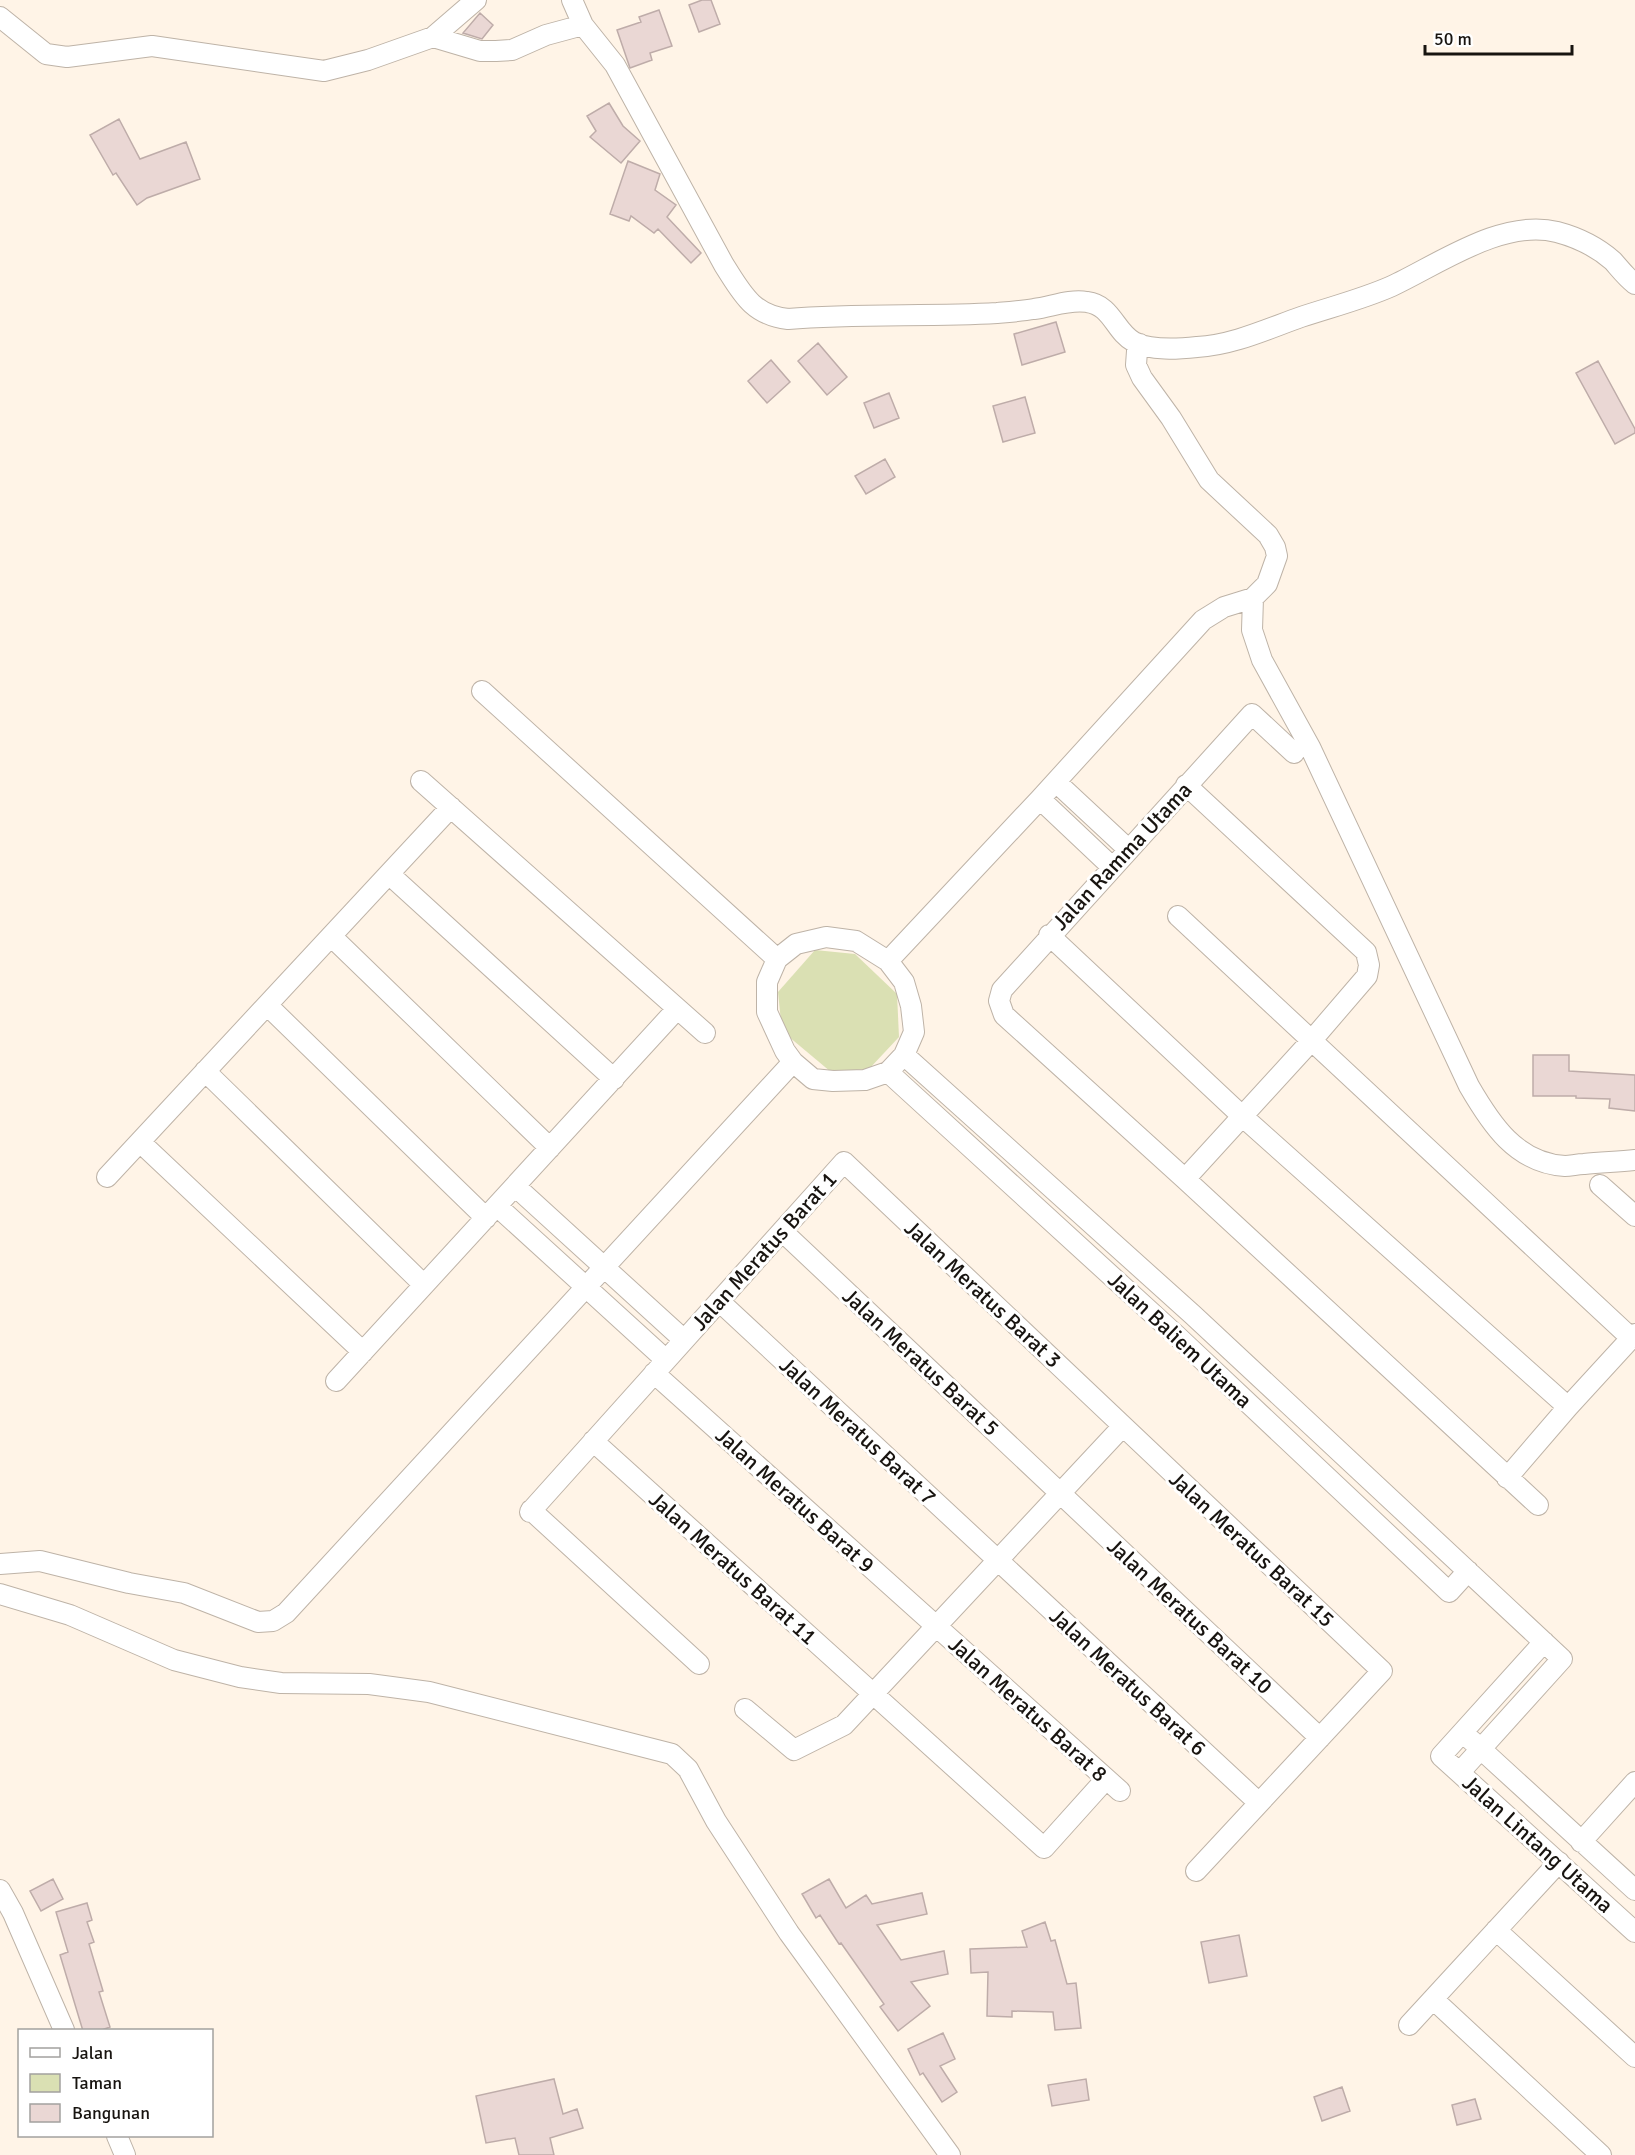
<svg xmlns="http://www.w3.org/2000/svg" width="1635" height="2155" font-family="Signika,sans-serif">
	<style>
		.green { fill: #dae0b3 }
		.building { fill: #ead7d4; stroke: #beaca9; stroke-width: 1.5 }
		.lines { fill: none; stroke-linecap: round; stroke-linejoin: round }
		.minor-casing { stroke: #beb3a7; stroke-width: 22 }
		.minor { stroke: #fff; stroke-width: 20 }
		.labels { text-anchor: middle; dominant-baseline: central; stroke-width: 6; stroke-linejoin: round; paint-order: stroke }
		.street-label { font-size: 22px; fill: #181410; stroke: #fff }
	</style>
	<rect width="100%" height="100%" fill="#fff4e7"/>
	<path class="green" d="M815 950 855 954 897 994 899 1037 869 1069 831 1072 782 1031 778 992Z"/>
	<path class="building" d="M702 0H711L720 24 699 32 689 5Z
		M659 10 672 46 650 53 652 60 630 68 617 30 641 22 639 17Z
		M480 13 493 25 482 39 463 33Z
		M609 103 623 126 640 141 621 163 590 137 596 131 587 116Z
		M119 119 140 159 186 142 200 179 147 198 137 205 116 173 113 175 90 135Z
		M628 161 660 174 655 190 676 205 667 217 701 253 691 263 658 229 654 233 631 216 629 221 610 214Z
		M1056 322 1065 352 1022 365 1014 334Z
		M818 343 847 377 827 395 798 361Z
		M771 360 790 382 767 403 748 381Z
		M1598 361 1635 429V433L1615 444 1576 373Z
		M889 393 899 418 874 428 864 403Z
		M1025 397 1035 433 1003 442 993 406Z
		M885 459 895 477 866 494 855 476Z
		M1533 1055H1569V1071L1635 1075V1111L1609 1108 1610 1099 1576 1098V1096H1533Z
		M53 1879 63 1899 41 1911 30 1891Z
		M829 1879 846 1908 866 1895 872 1904 922 1893 927 1914 877 1925 901 1960 944 1951 948 1974 911 1982 930 2006 898 2031 880 2007 884 2004 841 1943 839 1944 820 1915 816 1918 802 1894Z
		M87 1903 92 1920 87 1922 94 1942 89 1944 103 1991 99 1992 110 2027 99 2031H83L60 1955 68 1952 56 1912Z
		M1045 1922 1051 1941 1055 1940 1067 1984 1076 1983 1081 2028 1055 2030 1053 2012 1012 2011V2017L987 2016 988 1972 971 1973 970 1949 1027 1947 1022 1931Z
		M1239 1935 1247 1976 1209 1983 1201 1942Z
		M943 2033 955 2059 940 2066 957 2092 942 2102 923 2073 920 2075 908 2049Z
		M554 2079 563 2114 577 2109 583 2128 550 2138 554 2155H519L515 2138 486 2143 476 2096Z
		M1086 2079 1089 2100 1052 2106 1048 2085Z
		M1342 2087 1350 2111 1322 2121 1314 2097Z
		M1475 2099 1481 2119 1457 2125 1452 2105Z"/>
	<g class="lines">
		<defs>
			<path id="minor" d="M572 0 583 25
				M0 17 46 54 67 57 152 46 324 71 368 60 433 37 480 51H496L512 50 546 35 583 25 615 65 724 265C742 293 752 315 788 319 858 313 928 317 997 313 1009 312 1022 311 1034 309 1051 307 1069 299 1087 302 1112 305 1115 332 1134 342 1151 351 1178 349 1197 347 1233 345 1267 329 1301 317 1331 307 1363 299 1392 286 1439 264 1503 218 1557 232 1576 237 1597 247 1613 261 1620 269 1626 277 1635 284
				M433 37 476 0
				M1253 598 1252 630 1262 660 1310 747 1469 1086C1491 1124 1516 1163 1565 1166 1571 1166 1577 1164 1584 1164 1601 1162 1618 1162 1635 1160
				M482 691 777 959
				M1294 753 1252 714 1002 990 999 1001 1004 1015 1185 1179 1538 1505
				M421 781 705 1033
				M1056 782 1128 849
				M1040 799 1112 867
				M389 874 614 1079
				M1178 916 1631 1338
				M1049 935 1242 1116 1568 1407
				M331 936 550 1148
				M826 937 856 941 888 961 904 982 911 1006 914 1032 904 1055 888 1072 865 1080 833 1081 813 1079 793 1062 785 1051 767 1012V982L777 959 796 944Z
				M888 961 1040 799 1203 620 1224 607 1253 598 1267 584 1277 556 1275 547 1268 535 1209 480 1171 418 1142 378 1136 365 1137 351 1140 344
				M267 1005 486 1218
				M904 1055 1193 1315 1562 1659 1460 1772
				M205 1071 424 1285
				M888 1072 1176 1335 1449 1592 1468 1571
				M140 1142 363 1352
				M107 1177 451 807
				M1185 1179 1312 1040 1367 976 1369 965 1366 952 1186 785
				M1600 1185 1635 1216
				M515 1186 684 1340
				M497 1206 666 1360
				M782 1231 1320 1738
				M719 1301 1259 1803
				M654 1373 1120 1791
				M336 1381 677 1009
				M593 1441 1044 1848 1106 1779
				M1507 1478 1568 1407 1635 1334
				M531 1510 699 1664
				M530 1512 844 1162 1382 1671 1196 1871
				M0 1564 40 1561 129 1583 184 1593 258 1622 273 1621 286 1613 793 1062
				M0 1594 70 1615 174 1660 240 1677 281 1683 369 1684 429 1692 672 1754 688 1769 716 1821 789 1933 950 2155
				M1544 1642 1441 1756 1635 1932
				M745 1709 794 1750 844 1725 1123 1426
				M1471 1740 1635 1890
				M1581 1842 1635 1782
				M0 1890 13 1913 64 2030
				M1496 1930 1635 2057
				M1433 1999 1601 2155
				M1409 2025 1559 1862
				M117 2136 125 2155"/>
		</defs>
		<use href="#minor" class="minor-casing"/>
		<use href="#minor" class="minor"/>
	</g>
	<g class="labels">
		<g class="street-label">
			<text transform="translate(1122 856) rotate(-47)">Jalan Ramma Utama</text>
			<text transform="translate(764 1251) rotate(-48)">Jalan Meratus Barat 1</text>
			<text transform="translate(983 1294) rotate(43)">Jalan Meratus Barat 3</text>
			<text transform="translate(1180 1340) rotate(43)">Jalan Baliem Utama</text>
			<text transform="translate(921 1362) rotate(43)">Jalan Meratus Barat 5</text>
			<text transform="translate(858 1431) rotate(43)">Jalan Meratus Barat 7</text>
			<text transform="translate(795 1500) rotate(42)">Jalan Meratus Barat 9</text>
			<text transform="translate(1252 1549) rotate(43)">Jalan Meratus Barat 15</text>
			<text transform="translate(733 1568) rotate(42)">Jalan Meratus Barat 11</text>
			<text transform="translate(1190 1616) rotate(43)">Jalan Meratus Barat 10</text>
			<text transform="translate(1128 1682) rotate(43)">Jalan Meratus Barat 6</text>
			<text transform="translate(1028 1709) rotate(42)">Jalan Meratus Barat 8</text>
			<text transform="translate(1538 1844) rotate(42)">Jalan Lintang Utama</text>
		</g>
	</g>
	<rect x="18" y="2029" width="195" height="108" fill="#ffffff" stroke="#a3a19f" stroke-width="1.5"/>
	<rect x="30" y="2048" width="30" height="9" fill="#ffffff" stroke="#a3a19f" stroke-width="1.5"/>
	<text x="72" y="2059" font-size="18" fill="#181410">Jalan</text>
	<rect x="30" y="2074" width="30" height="18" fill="#dae0b3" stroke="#a3a19f" stroke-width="1.5"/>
	<text x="72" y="2089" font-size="18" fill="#181410">Taman</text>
	<rect x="30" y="2104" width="30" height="18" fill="#ead7d4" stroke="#a3a19f" stroke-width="1.5"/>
	<text x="72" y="2119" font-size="18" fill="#181410">Bangunan</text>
	<path d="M1425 45v9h147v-9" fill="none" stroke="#181410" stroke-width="3"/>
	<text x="1434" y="45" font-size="18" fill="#181410" stroke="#ffffff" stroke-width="4.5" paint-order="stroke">50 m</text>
</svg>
